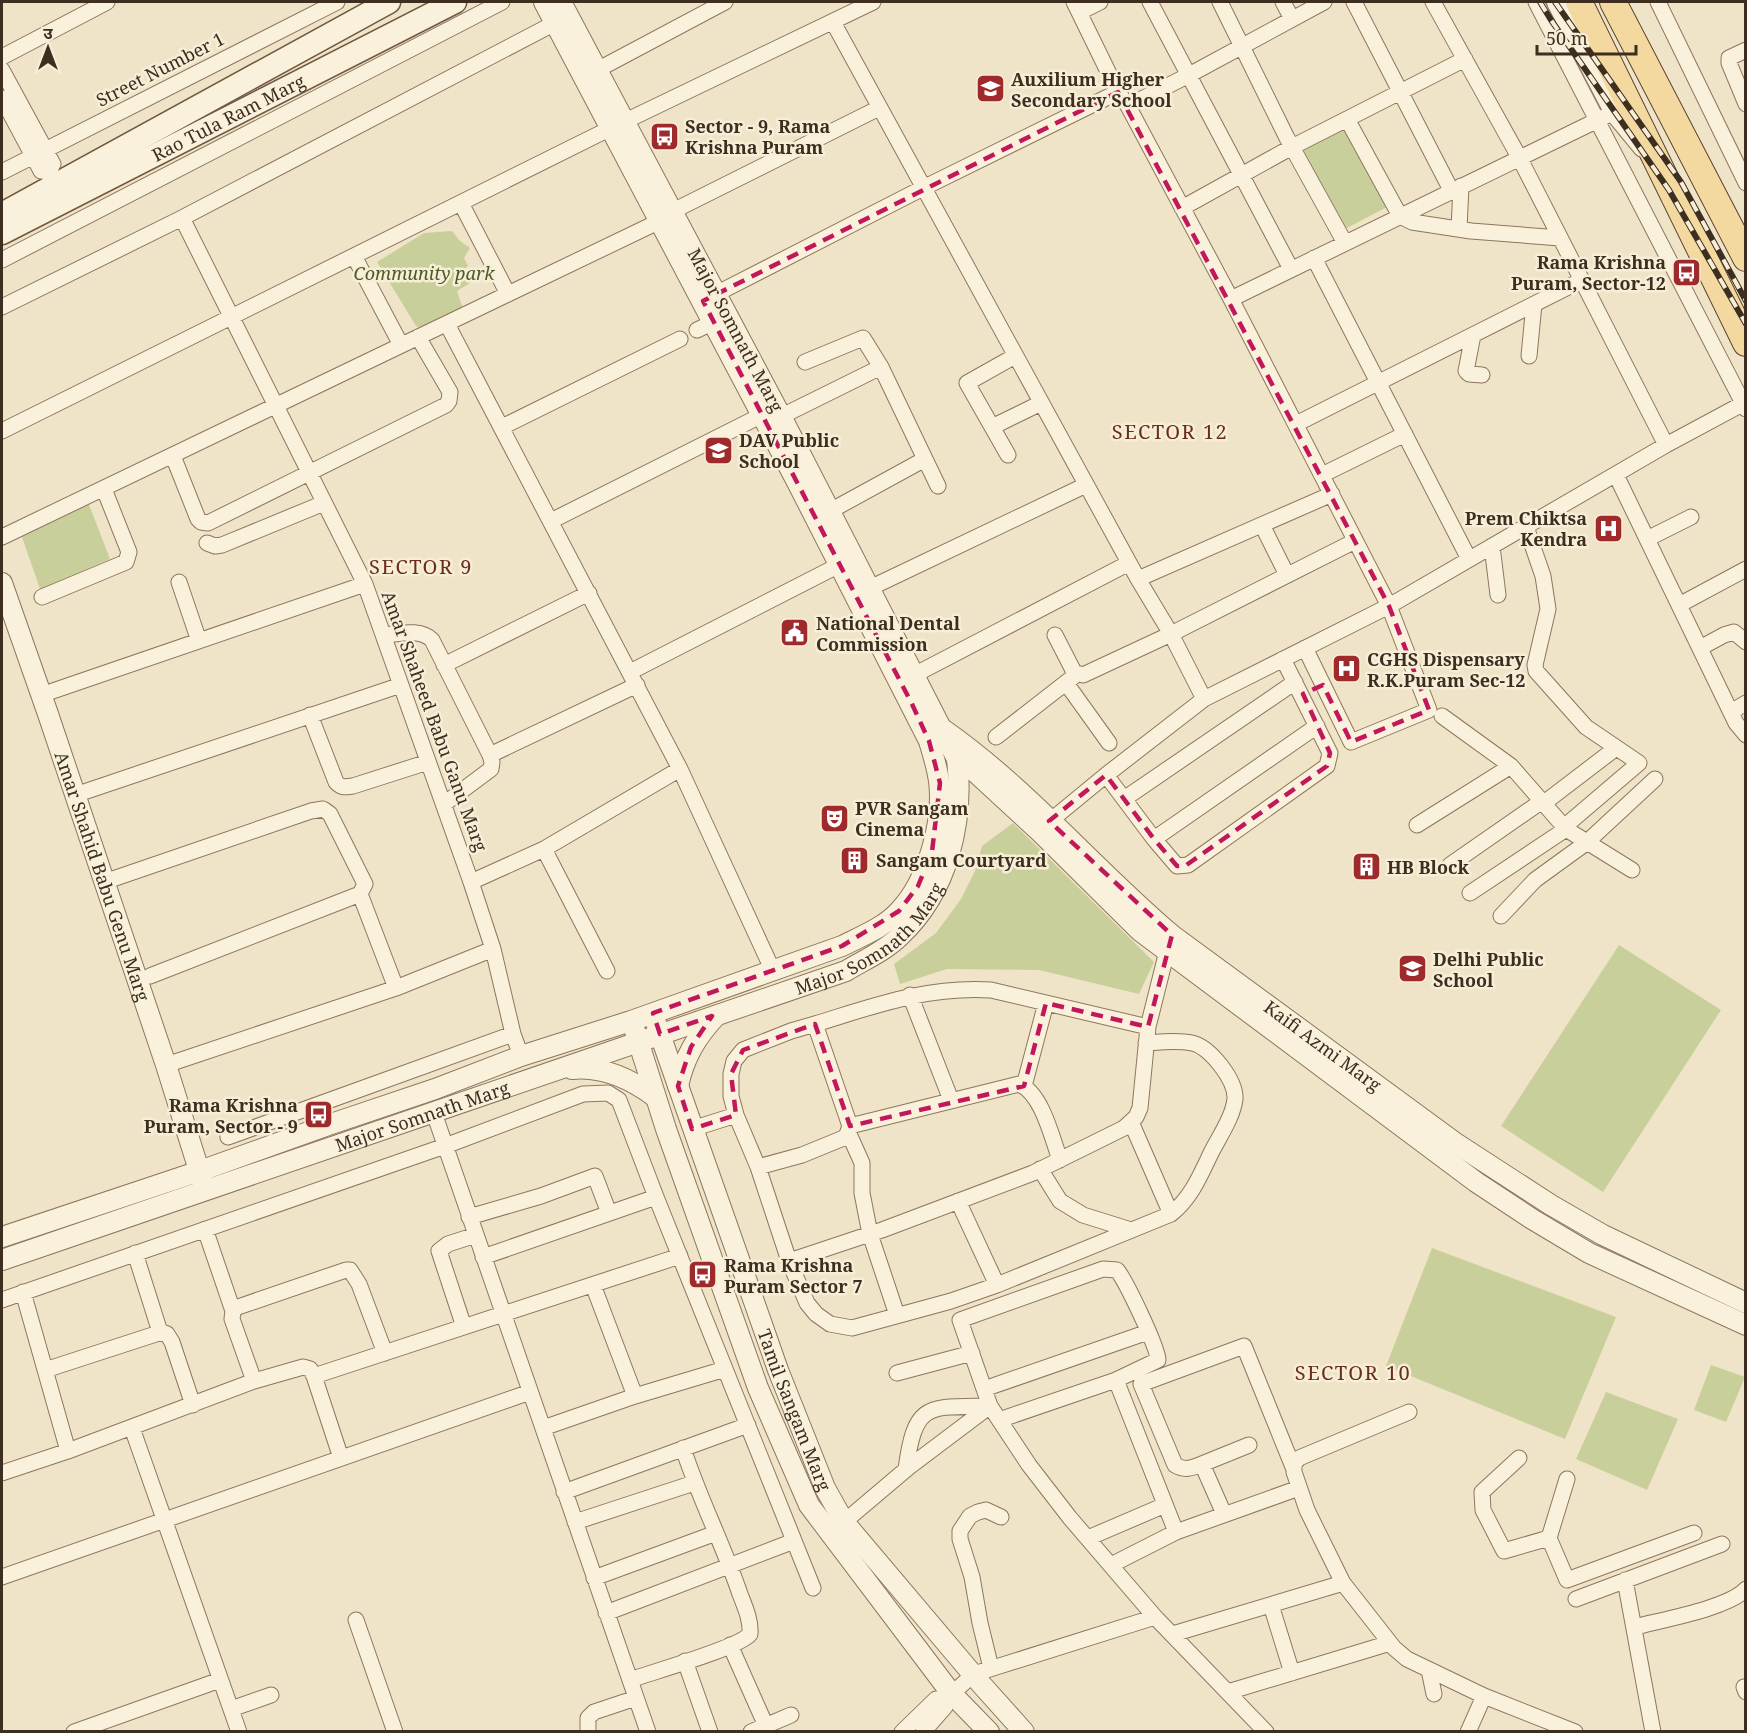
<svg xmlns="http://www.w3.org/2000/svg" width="1747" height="1733" font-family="'Noto Serif','Noto Sans Devanagari',serif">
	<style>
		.green { fill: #c9cf9b }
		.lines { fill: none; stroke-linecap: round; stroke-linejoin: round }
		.minor-casing { stroke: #8d765c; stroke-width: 17 }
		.tertiary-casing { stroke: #8d765c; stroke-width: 22 }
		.secondary-casing { stroke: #6f573f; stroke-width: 25 }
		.primary-casing { stroke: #5b4430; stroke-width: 28 }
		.minor { stroke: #faf1dc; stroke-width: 15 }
		.tertiary { stroke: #faf1dc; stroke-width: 20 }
		.secondary { stroke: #faf1dc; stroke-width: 22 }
		.primary { stroke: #f3d9a0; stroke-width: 26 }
		.rail-casing { stroke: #3d2e20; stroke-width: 6 }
		.rail { stroke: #f7eed8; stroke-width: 4; stroke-dasharray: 11; stroke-linecap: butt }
		.marked { fill: none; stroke: #c2185b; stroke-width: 4.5; stroke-dasharray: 12 8; stroke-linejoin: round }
		.labels { text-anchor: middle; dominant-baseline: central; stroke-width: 5; stroke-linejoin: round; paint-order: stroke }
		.street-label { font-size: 18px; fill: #3d2e20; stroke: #f7eed8 }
		.poi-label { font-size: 18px; font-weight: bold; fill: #3d2e20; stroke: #f7eed8; text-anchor: start }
		.park-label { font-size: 18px; font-style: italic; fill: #4d5a26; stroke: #f7eed8 }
		.neighbourhood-label { font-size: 20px; letter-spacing: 1.5px; fill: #6b2e1e; stroke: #f7eed8 }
	</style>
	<rect width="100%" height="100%" fill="#f0e4c8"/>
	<path class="green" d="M1346 126 1389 206 1345 229 1302 149Z
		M452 231 460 241 470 248 464 258 468 266 459 273 467 278 470 283 457 291 463 309 421 329 416 326 377 262 424 233Z
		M88 502 110 559 40 589 21 534Z
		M1013 823 1154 962 1139 994 1039 970 947 969 900 984 894 964 936 933 961 899 975 871 982 846Z
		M1619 945 1721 1010 1603 1192 1501 1126Z
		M1432 1248 1616 1317 1565 1439 1386 1366Z
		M1711 1365 1745 1377 1726 1422 1694 1410Z
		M1606 1392 1678 1419 1647 1490 1576 1459Z"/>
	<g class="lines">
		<defs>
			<path id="minor" d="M1074 2 1118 92 1128 106 1231 299 1389 606 1429 710 1351 742 1305 648
				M1150 2 1291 269
				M1220 2 1287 138 1345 243
				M1283 2 1292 19
				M1354 2 1451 190
				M1433 2 1519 157 1666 445
				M1536 2 1746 409
				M1658 2 1746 183
				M1080 12 1100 2
				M833 22 1138 579 1171 634 1204 699
				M1746 50 1729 58V63L1746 104
				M2 57 107 2
				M2 70 53 164 49 172
				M597 70 725 2
				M2 98 41 171 49 172
				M1128 106 1189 75 1324 2
				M1347 119 1400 216 1412 222 1471 231 1560 238
				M2 172 337 2
				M461 203 508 294
				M1182 208 1292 147 1465 59
				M673 211 879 108
				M182 218 365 584 471 882 493 949 513 1034 521 1056
				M1459 229 1461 186
				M354 256 401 345
				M1314 258 1469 559
				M2 260 502 2
				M708 298 923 188 1118 92
				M1231 299 1606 116
				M2 307 182 218 555 23
				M447 324 680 769 773 971
				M697 330 714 322
				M1473 335 1466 371 1469 374 1482 375
				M1529 356 1534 304
				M805 362 863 338 881 367
				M782 416 881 367 925 459
				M1296 424 1582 280
				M502 427 680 339
				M992 427 1041 403
				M2 431 611 128 873 2
				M1008 455 967 383 1015 356
				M173 456 198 519 201 522 208 523 446 405 449 401 450 392 418 337
				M1322 475 1405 434
				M1616 475 1736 723 1746 735
				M830 511 925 459 938 486
				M551 521 762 415
				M1262 525 1287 575
				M1526 527 1543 576 1548 609 1535 665 1536 671 1586 727 1639 763 1564 827
				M2 537 660 221
				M1647 539 1691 517
				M207 543 215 546 222 545 324 503
				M1492 546 1498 595
				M1138 579 1332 494
				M179 582 199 641
				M870 588 1086 485
				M42 597 126 562 129 552 104 489
				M1679 605 1746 569
				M384 635C399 634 420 628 432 640L490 755 492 762 491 769 444 804
				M1055 635 1074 672 1083 675 1171 634 1355 541
				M1700 648 1724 635 1734 632 1746 642
				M444 665 589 593
				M630 672 849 560
				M914 675 1129 563
				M1066 683 1109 743
				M41 695 365 584
				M1731 712 1746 703
				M310 715 336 782C341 788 345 787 353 786L428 762
				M1442 716 1511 766 1566 829 1632 870
				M996 737 1077 674
				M490 755 637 685
				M1106 775 1154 839 1177 866 1188 865 1327 766 1330 753 1283 659
				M75 795 401 685
				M1124 799 1295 682
				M1544 803 1616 748
				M1417 825 1511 766
				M1044 826 1106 775 1204 699 1389 606 1666 445 1746 402
				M1154 839 1317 726
				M544 849 607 971
				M1450 865 1542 801
				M104 882 311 811 323 809 330 814 365 884 360 894 150 976
				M471 882 544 849 680 769
				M1470 893 1566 829
				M360 894 396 988
				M1501 916 1535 880 1586 843 1655 779
				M910 995 951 1100
				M815 1024 791 1031 743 1050 734 1061 731 1074V1096L736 1115 758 1167 789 1261 807 1303 816 1314 830 1324 852 1328 951 1301 997 1285 1171 1214C1191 1198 1200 1176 1211 1153 1219 1137 1233 1117 1235 1099 1236 1080 1210 1047 1192 1043 1177 1040 1161 1042 1146 1043
				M1148 1027 1169 943
				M166 1065 396 988 493 949
				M1024 1086 1046 1003
				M434 1113 648 1732
				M1131 1122 1171 1214
				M850 1126 1019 1084C1042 1093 1052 1138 1060 1160
				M692 1129 736 1115
				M849 1134 862 1163V1193L870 1234 897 1315
				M228 1137 513 1034
				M758 1167 802 1155 846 1137 850 1126 815 1024C874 1006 927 986 991 990L1148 1027 1140 1108 1136 1117 1124 1128 1033 1173 882 1230 789 1261
				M1040 1169 1060 1201 1083 1215 1131 1230
				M958 1201 997 1285
				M469 1217 541 1196 595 1176 609 1213
				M205 1229 233 1311
				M135 1253 160 1332
				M483 1257 656 1197
				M593 1285 635 1396
				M23 1292 68 1451
				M2 1300 445 1146 583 1094 608 1093 619 1100 656 1197 813 1588
				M464 1327 439 1251 448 1244 476 1235
				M45 1370 162 1332 167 1334 172 1342 193 1405
				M897 1373 972 1353
				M314 1376 680 1256
				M1116 1380 1176 1532
				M254 1381 232 1319 233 1311 238 1307 346 1270H350L359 1284 385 1353
				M984 1389 1148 1332
				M1409 1412 1299 1458 1294 1464V1472L1307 1510 1343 1583 1394 1648 1407 1659 1484 1696 1575 1732
				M999 1420 1116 1380 1158 1360C1158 1348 1126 1281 1117 1270L1103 1269 960 1320 990 1406 1029 1465 1070 1518 1155 1617 1266 1732
				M132 1428 239 1732
				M543 1428 635 1396 725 1369
				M1519 1458 1482 1492 1483 1510 1504 1551 1549 1538
				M1202 1464C1192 1468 1185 1471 1175 1465L1141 1384 1244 1346 1293 1467
				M906 1469C915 1401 928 1407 990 1406
				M2 1473 68 1451 254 1381 303 1367 310 1369 314 1376 341 1458
				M1567 1479 1549 1538 1567 1580 1694 1533
				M564 1492 748 1425
				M1224 1514 1202 1464 1249 1445
				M575 1522 694 1483
				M844 1522 909 1467 990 1406
				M1088 1538 1165 1505
				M1111 1565 1176 1532 1299 1488
				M2 1577 530 1392
				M594 1578 716 1533
				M1625 1580 1653 1732
				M1576 1599 1722 1544
				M1271 1605 1292 1673
				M606 1613 794 1541
				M356 1620 395 1732
				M1635 1627C1661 1620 1729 1608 1746 1589
				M1173 1634 1343 1583
				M730 1645 766 1726
				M685 1661 710 1732
				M991 1668 980 1623 972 1577 960 1539V1531L970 1516 978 1512 986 1510 1001 1517
				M1429 1670 1434 1694
				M630 1680C652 1672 739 1648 750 1634 751 1620 745 1607 740 1594 723 1544 699 1498 683 1448
				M1744 1687 1746 1692
				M1228 1692 1390 1643
				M231 1709 271 1695
				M74 1732 220 1680
				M588 1732V1718L594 1712 636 1698
				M751 1732 791 1715
				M902 1732 936 1699 947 1698 974 1674 1155 1617
				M923 1732 945 1707 947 1698
				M1468 1732 1484 1696"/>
			<g id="tertiary">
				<path d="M1557 2 1615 113 1643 147"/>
				<path id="s1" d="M2 583 48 714 166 1065 203 1183"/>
				<path id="s2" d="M944 730C1027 788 1094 869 1172 935L1457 1144 1551 1205 1603 1235 1746 1303"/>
				<path d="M957 759 976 773 1039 831 1140 931 1476 1182 1532 1219 1589 1253 1746 1325"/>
				<path id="s3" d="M656 1023 778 1370 825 1488 844 1522 981 1684 1024 1732"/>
				<path d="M635 1031 666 1129 758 1388 809 1505 951 1693 989 1732"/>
				<path d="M572 1069C603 1066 631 1079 655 1097"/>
				<path d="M678 1086C684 1058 696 1037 716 1016"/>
				<path d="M2 1237 200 1171 331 1124 435 1089 521 1056 631 1021 842 946C862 936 885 927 900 910 928 880 944 821 939 781 937 767 933 754 929 741L797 482 544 2"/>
				<path id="s4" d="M2 1260 846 971C864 960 885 951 900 936 948 891 964 822 957 759L783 420 561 2"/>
			</g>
			<g id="secondary">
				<path d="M2 214 389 2"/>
				<path id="s5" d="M2 233 455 2"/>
			</g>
			<path id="primary" d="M1579 2 1746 343
				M1613 2 1746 258"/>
		</defs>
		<use href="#minor" class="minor-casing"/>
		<use href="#tertiary" class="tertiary-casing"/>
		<use href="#secondary" class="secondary-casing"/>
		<use href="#primary" class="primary-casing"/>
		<use href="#minor" class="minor"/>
		<use href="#tertiary" class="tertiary"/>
		<use href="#secondary" class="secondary"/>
		<use href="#primary" class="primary"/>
		<defs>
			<path id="rail" d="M1540 2 1551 20 1669 190 1746 324
				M1555 2 1681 182 1746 301"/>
		</defs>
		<use href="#rail" class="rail-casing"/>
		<use href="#rail" class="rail"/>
	</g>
	<path class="marked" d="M1118 92 1389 606 1429 710 1351 742 1323 685 1303 694 1330 753 1327 766 1185 866H1177L1154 839 1106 775 1049 821 1172 935 1148 1027 1046 1003 1024 1086 850 1126 815 1024 743 1050 731 1074 736 1115 692 1129 678 1086 691 1047 712 1016 660 1034 653 1013 842 946 899 911 918 886 932 852 940 783 929 741 912 704 703 301Z"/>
	<defs>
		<symbol id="school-square" viewBox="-11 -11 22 22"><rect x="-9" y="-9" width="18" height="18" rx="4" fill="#9e2a2b" stroke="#f7eed8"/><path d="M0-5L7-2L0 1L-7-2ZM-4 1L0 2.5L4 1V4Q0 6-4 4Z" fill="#fff"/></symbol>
		<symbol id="bus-square" viewBox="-11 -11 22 22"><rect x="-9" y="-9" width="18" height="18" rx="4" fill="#9e2a2b" stroke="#f7eed8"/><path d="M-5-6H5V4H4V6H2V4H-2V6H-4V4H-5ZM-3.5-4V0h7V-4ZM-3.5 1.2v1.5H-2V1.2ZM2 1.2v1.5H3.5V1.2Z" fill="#fff"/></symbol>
		<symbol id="hospital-square" viewBox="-11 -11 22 22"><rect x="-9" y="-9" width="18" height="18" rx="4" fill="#9e2a2b" stroke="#f7eed8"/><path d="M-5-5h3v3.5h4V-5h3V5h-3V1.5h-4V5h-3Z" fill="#fff"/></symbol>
		<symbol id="civic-square" viewBox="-11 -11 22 22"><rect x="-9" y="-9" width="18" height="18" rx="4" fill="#9e2a2b" stroke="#f7eed8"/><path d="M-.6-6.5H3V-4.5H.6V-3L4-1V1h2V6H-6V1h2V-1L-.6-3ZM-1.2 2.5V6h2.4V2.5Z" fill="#fff"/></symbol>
		<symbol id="theatre-square" viewBox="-11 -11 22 22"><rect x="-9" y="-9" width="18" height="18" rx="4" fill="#9e2a2b" stroke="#f7eed8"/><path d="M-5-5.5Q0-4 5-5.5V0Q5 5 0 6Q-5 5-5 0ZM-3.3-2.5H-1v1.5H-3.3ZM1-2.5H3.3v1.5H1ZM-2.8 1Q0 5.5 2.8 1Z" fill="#fff"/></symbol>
		<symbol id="building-square" viewBox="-11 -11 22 22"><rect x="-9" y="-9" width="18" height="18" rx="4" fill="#9e2a2b" stroke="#f7eed8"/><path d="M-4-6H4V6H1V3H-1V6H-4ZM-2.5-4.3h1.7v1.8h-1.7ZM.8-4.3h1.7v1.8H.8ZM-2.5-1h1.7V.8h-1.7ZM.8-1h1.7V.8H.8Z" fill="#fff"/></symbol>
	</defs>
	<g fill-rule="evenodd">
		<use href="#school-square" x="974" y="72" width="33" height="33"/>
		<use href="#bus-square" x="648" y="120" width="33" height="33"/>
		<use href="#bus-square" x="1670" y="256" width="33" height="33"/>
		<use href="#school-square" x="702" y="434" width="33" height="33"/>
		<use href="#hospital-square" x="1592" y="512" width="33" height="33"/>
		<use href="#civic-square" x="778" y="616" width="33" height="33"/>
		<use href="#hospital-square" x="1330" y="652" width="33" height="33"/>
		<use href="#theatre-square" x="818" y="802" width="33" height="33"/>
		<use href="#building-square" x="838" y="844" width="33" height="33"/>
		<use href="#building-square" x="1350" y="850" width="33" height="33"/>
		<use href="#school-square" x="1396" y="952" width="33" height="33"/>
		<use href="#bus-square" x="302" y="1098" width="33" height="33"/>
		<use href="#bus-square" x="686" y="1258" width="33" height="33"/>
	</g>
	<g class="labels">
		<g class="street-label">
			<text transform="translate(160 69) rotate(-27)">Street Number 1</text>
			<text stroke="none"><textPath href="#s5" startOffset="254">Rao Tula Ram Marg</textPath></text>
			<text transform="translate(736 330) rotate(62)">Major Somnath Marg</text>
			<text transform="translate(435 721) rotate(70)">Amar Shaheed Babu Ganu Marg</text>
			<text stroke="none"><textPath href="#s1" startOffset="310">Amar Shahid Babu Genu Marg</textPath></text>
			<text stroke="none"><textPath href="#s4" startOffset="930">Major Somnath Marg</textPath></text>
			<text stroke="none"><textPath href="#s2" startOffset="494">Kaifi Azmi Marg</textPath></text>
			<text stroke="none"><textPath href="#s4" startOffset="444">Major Somnath Marg</textPath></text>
			<text stroke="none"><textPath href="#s3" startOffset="411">Tamil Sangam Marg</textPath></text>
		</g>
		<g class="poi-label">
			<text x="1011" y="79">Auxilium Higher<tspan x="1011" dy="21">Secondary School</tspan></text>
			<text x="685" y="126">Sector - 9, Rama<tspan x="685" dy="21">Krishna Puram</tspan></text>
			<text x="1666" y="262" text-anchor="end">Rama Krishna<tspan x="1666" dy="21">Puram, Sector-12</tspan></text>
			<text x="739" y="440">DAV Public<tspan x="739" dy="21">School</tspan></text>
			<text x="1587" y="518" text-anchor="end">Prem Chiktsa<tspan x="1587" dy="21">Kendra</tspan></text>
			<text x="816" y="623">National Dental<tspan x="816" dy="21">Commission</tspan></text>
			<text x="1367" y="659">CGHS Dispensary<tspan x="1367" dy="21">R.K.Puram Sec-12</tspan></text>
			<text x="855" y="808">PVR Sangam<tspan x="855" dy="21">Cinema</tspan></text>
			<text x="876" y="860">Sangam Courtyard</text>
			<text x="1387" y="867">HB Block</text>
			<text x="1433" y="959">Delhi Public<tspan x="1433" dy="21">School</tspan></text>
			<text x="298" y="1105" text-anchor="end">Rama Krishna<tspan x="298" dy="21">Puram, Sector - 9</tspan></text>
			<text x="724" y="1265">Rama Krishna<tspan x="724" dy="21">Puram Sector 7</tspan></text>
		</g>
		<g class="park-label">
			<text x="424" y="273">Community park</text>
		</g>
		<g class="neighbourhood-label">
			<text x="1170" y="431">SECTOR 12</text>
			<text x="421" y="566">SECTOR 9</text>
			<text x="1353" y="1372">SECTOR 10</text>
		</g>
	</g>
	<rect width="1747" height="1733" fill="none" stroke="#3d2e20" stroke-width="6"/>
	<g transform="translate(48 48)" stroke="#f7eed8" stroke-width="4.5" paint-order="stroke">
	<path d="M0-4.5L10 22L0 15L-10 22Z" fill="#3d2e20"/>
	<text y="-9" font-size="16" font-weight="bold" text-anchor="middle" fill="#3d2e20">उ</text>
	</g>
	<path d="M1537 45v9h99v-9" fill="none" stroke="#3d2e20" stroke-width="3"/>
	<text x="1546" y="45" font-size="18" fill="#3d2e20" stroke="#f7eed8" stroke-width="4.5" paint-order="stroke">50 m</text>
</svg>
